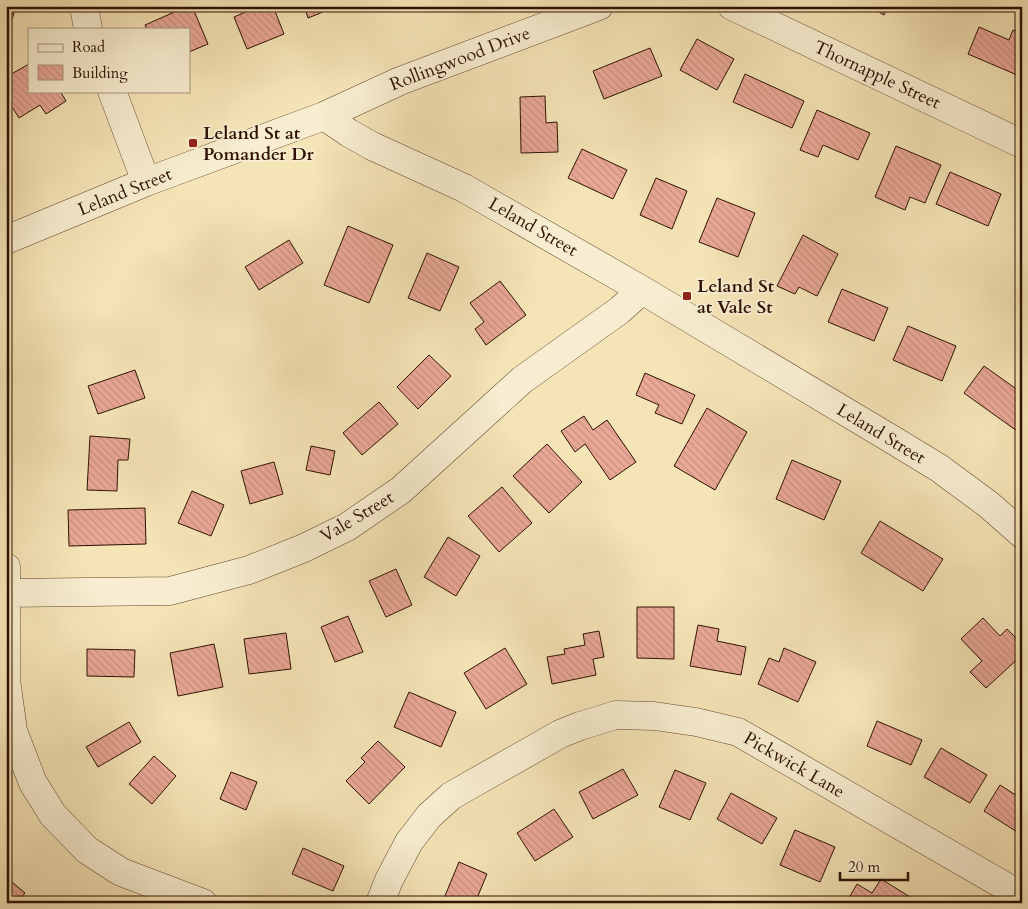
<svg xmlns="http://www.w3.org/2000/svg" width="1028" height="909" font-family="Cardo,serif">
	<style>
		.building { fill: url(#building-back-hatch); stroke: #2e1102 }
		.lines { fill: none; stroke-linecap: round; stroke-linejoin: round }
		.minor-casing { stroke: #60462f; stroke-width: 29 }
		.minor { stroke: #f8edd0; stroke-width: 28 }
		.poi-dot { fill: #8f2418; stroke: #f8edd0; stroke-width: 2 }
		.labels { text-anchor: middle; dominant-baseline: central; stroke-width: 4; stroke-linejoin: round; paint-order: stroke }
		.street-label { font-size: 18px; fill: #2e1102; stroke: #f8edd0 }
		.poi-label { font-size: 18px; font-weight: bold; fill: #2e1102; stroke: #f8edd0; text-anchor: start }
	</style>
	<defs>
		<pattern id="building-back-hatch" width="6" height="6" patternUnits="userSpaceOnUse" patternTransform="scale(1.25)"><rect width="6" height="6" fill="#eaa896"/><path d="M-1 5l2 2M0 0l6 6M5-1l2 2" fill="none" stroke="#c99080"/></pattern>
	</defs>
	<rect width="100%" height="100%" fill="#f5e4b6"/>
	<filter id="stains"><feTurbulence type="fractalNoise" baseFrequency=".004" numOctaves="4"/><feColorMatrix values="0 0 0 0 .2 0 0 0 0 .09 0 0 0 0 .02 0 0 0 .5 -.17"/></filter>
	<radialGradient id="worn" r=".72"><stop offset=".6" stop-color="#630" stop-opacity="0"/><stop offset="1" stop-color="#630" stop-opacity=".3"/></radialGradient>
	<path class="building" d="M6 6H16L9 30H6Z
		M188 6H192L208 44 189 52V29H147L145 25Z
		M259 6H273L284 34 247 49 234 17Z
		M304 6H338L308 18Z
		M869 6H889L884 15Z
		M979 27 1009 40 1013 30 1022 34V65L1017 75 968 54Z
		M697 39 734 59 717 90 680 70Z
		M650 48 662 76 604 99 593 71Z
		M29 64V91H60L66 101 46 114 40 105 19 118 6 97V77Z
		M745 74 804 101 792 128 733 102Z
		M545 96 546 123 557 122 558 152 521 153 520 97Z
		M817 110 870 133 858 160 823 145 818 157 800 150Z
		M896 146 941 165 925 203 910 197 905 210 875 197Z
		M582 149 627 170 613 199 568 178Z
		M950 172 1001 194 988 226 936 204Z
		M656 178 687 191 672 229 640 215Z
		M717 198 755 213 738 257 699 242Z
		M348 226 393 245 369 303 324 285Z
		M803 235 838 254 817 296 799 287 795 294 777 286Z
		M289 240 303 263 259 290 245 267Z
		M427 253 459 267 440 311 408 298Z
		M500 281 526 315 486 345 475 329 484 322 470 303Z
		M842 289 888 308 874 341 828 322Z
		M908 326 956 346 942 381 893 360Z
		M429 355 451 376 418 409 397 387Z
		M984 366 1022 393V425L1017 431 964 393Z
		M135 370 145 398 98 414 88 386Z
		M645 373 695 395 682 424 655 413 659 405 636 395Z
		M379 402 398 424 362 455 343 433Z
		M707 408 747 432 715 490 674 466Z
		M584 416 593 430 607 420 636 462 610 480 585 444 575 452 561 431Z
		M90 436 130 439 128 460H118L117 491 87 490Z
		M547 444 582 482 549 513 513 476Z
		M311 446 335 451 330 475 306 470Z
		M792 460 841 481 824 520 776 499Z
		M274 462 283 494 250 504 241 471Z
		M502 487 532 523 499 552 468 516Z
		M192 491 224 505 211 536 178 523Z
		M145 508 146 544 69 546 68 510Z
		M880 521 943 559 923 591 861 553Z
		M448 537 480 556 456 596 424 577Z
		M396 569 412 605 386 617 369 581Z
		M637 607H674V659L637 658Z
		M348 616 363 652 335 662 321 627Z
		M983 618 1000 636 1007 629 1022 644V655L986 688 970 672 982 661 961 639Z
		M698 625 719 629 717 641 746 647 741 675 690 666Z
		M599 631 604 657 593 659 596 675 552 684 547 657 565 654 564 649 585 645 583 634Z
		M286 633 291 669 249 674 244 639Z
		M214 644 223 687 178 696 170 653Z
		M505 648 527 684 486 709 464 673Z
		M784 648 816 662 798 702 758 684 769 658 779 662Z
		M87 649 135 650 134 677 87 676Z
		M409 692 456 712 441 747 394 727Z
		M877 721 922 740 911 765 867 746Z
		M129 722 141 742 98 767 86 747Z
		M378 741 405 767 369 804 346 781 365 762 361 758Z
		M941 748 987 775 970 803 924 777Z
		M154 756 176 776 152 804 129 784Z
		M623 769 638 795 593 819 579 792Z
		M675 770 706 783 690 820 659 807Z
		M231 772 257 782 246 810 220 799Z
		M1000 785 1022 799V835L984 811Z
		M731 793 777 818 762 844 717 819Z
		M554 809 573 837 535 861 517 833Z
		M795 830 835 847 820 882 780 865Z
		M303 848 344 866 333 891 292 874Z
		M459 862 487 874 475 903H442Z
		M6 877 25 893 17 903H6Z
		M881 879 920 903H846L857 884 872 893Z"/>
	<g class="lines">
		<defs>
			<path id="minor" d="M84 6 88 29
				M732 6 1022 144
				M112 91 146 182
				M324 116 400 81 599 6
				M6 240 146 182 324 116 349 133 372 146 464 188 642 290 888 437 939 468 989 505 1022 534
				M6 567V679L13 731 33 783 53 815 87 850 121 872 203 903
				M6 593 170 591 249 570 304 548 347 527 401 490 522 380 620 310 642 290
				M380 903 389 880 409 842 429 816 451 796 560 734 580 726 616 715 654 716 696 722 738 732 1022 896"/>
		</defs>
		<use href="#minor" class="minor-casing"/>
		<use href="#minor" class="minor"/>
	</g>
	<g class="poi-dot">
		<rect x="188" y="138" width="10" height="10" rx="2.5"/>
		<rect x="682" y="291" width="10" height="10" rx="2.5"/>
	</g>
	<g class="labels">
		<g class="street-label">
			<text transform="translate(460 59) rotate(-21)">Rollingwood Drive</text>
			<text transform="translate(877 75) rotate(25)">Thornapple Street</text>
			<text transform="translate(125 192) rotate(-22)">Leland Street</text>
			<text transform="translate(533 227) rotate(30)">Leland Street</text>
			<text transform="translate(881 434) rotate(31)">Leland Street</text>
			<text transform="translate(357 517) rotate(-31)">Vale Street</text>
			<text transform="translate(794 765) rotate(30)">Pickwick Lane</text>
		</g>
		<g class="poi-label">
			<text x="203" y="133">Leland St at<tspan x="203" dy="21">Pomander Dr</tspan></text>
			<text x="697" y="286">Leland St<tspan x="697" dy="21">at Vale St</tspan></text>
		</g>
	</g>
	<rect width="1028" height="909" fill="none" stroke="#f5e4b6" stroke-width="25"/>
	<rect x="8" y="8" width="1013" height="894" fill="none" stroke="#2e1102" stroke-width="2.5"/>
	<rect x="12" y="12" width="1003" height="884" fill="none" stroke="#2e1102"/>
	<rect x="28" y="28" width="162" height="65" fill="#f8edd0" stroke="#a7957e"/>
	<rect x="38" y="44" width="25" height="8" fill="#f8edd0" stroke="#a7957e"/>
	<text x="72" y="52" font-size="15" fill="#2e1102">Road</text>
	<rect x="38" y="65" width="25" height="15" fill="url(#building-back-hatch)" stroke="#a7957e"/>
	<text x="72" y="78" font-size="15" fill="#2e1102">Building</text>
	<path d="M840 872v8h68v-8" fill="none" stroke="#2e1102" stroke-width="2.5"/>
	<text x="848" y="872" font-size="15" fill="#2e1102" stroke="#f8edd0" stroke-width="4" paint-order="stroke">20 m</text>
	<rect width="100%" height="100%" filter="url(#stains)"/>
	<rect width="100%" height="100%" fill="url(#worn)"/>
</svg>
